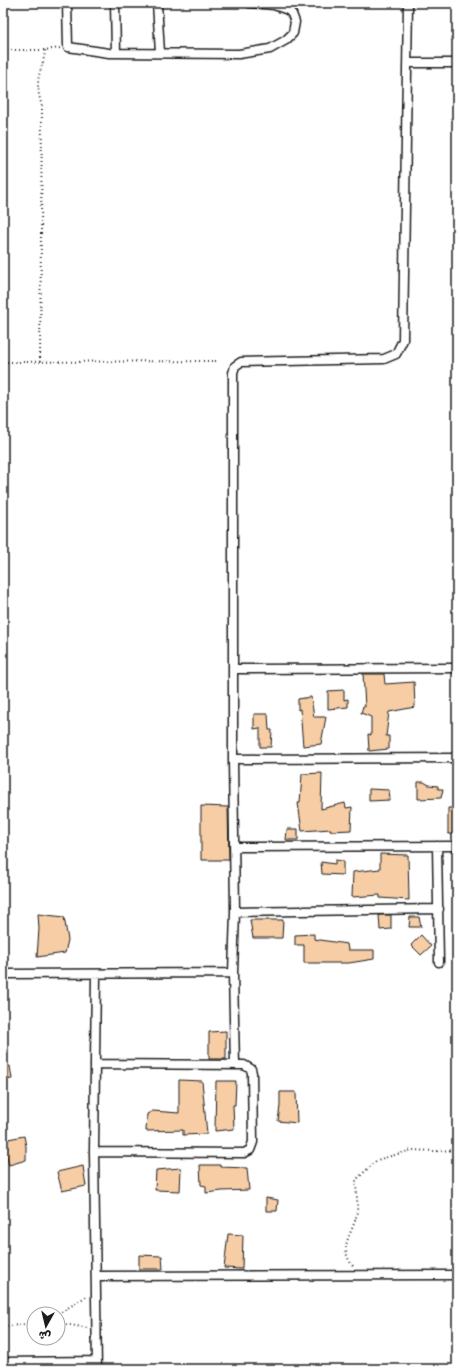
<svg xmlns="http://www.w3.org/2000/svg" width="460" height="1372" font-family="Mynerve,'Playpen Sans Arabic',sans-serif">
	<style>
		.building { fill: #f6cda5; stroke: #1c1c1c }
		.lines { fill: none; stroke-linecap: round; stroke-linejoin: round }
		.street-casing { stroke: #1c1c1c; stroke-width: 11 }
		.path { stroke: #1c1c1c; stroke-width: 2; stroke-dasharray: 1 3; stroke-linecap: butt }
		.street { stroke: #fff; stroke-width: 8 }
	</style>
	<rect width="100%" height="100%" fill="#fff"/>
	<filter id="ink" filterUnits="userSpaceOnUse"><feTurbulence type="fractalNoise" baseFrequency=".025" numOctaves="2"/><feDisplacementMap in="SourceGraphic" scale="8" xChannelSelector="R" yChannelSelector="G"/><feConvolveMatrix kernelMatrix="1 2 1 2 8 2 1 2 1" color-interpolation-filters="sRGB"/></filter>
	<g filter="url(#ink)">
		<path class="building" d="M363 674H384L385 684 414 682 415 707 389 712 386 736H389V749L369 751 368 734 371 735V717L361 713 363 706 365 707Z
			M344 690V700L348 699V707L328 709V691Z
			M311 697 314 717H326L321 744 303 746 300 709 298 710V699Z
			M254 714H268L269 730H272L271 747H260V728L254 729Z
			M322 773 321 809 345 803 346 808 352 807 351 830 331 831V829L302 831 298 803H300L302 774Z
			M418 782H424L429 785 438 786V789H443L441 798 418 799Z
			M369 789 389 790 390 800 369 801Z
			M201 806 228 807 229 860H201Z
			M448 808H457V834H448Z
			M287 829H298V840H286Z
			M380 854 408 855 409 900 380 898V895L352 897 353 872 380 869Z
			M335 860 343 861V875L322 874 321 862 335 864Z
			M38 914 64 917 68 940 65 953 37 957 39 929Z
			M379 915H391V929L380 930Z
			M410 917H419L421 927H409Z
			M250 920H283L282 938H253Z
			M314 934V939L347 944 348 950H374V959L349 963H304V945H295V935Z
			M421 935 431 946 421 955 411 945Z
			M226 1031V1059H209V1032Z
			M10 1066 12 1079 3 1080V1067Z
			M179 1080 202 1081 207 1134 183 1135V1130L146 1131 147 1114 153 1111 179 1113Z
			M216 1081H236L235 1105H233L234 1129 215 1131Z
			M280 1092H296L297 1123 278 1121 280 1106Z
			M24 1136 26 1146V1160L9 1165 3 1140Z
			M200 1165H220V1167L247 1168 249 1190 222 1191 206 1193V1186L201 1185Z
			M83 1166 86 1186 62 1191 57 1172Z
			M181 1168 180 1191 155 1190 156 1170Z
			M266 1198 278 1200 277 1211H266Z
			M228 1234 243 1235 242 1269 224 1268Z
			M139 1255 162 1256 163 1269H139Z"/>
		<g class="lines">
			<defs>
				<path id="street" d="M67 3 68 47 109 53 239 54 270 49 286 40 293 33 295 22 292 14 288 10 274 5 249 3
					M115 3 116 53
					M157 3 160 53
					M408 63H457
					M234 669 457 668
					M233 759 457 758
					M437 846 439 962
					M235 847 457 846
					M235 912 439 909
					M3 974 233 973
					M96 974 94 1152 97 1369
					M235 1065 233 973 235 912 233 759V373L235 366 241 362 384 359 396 354 403 340 408 3
					M94 1152 244 1153 250 1150 253 1142 252 1073 251 1069 244 1065 95 1064
					M96 1276 457 1275
					M3 1362 97 1361"/>
			</defs>
			<use href="#street" class="street-casing"/>
			<path class="path" d="M3 50H45L60 48
				M3 362 219 361
				M40 362 42 106C38 94 36 82 41 69 43 60 44 60 45 50
				M353 1266C336 1245 355 1233 357 1211 358 1201 356 1190 356 1180L377 1160 412 1150 436 1151 457 1150
				M58 1314 87 1296
				M58 1323 88 1328
				M3 1327 34 1323"/>
			<use href="#street" class="street"/>
		</g>
	</g>
	<rect width="460" height="1372" fill="none" stroke="#fff" stroke-width="16"/>
	<rect x="8" y="8" width="444" height="1356" fill="none" stroke="#1c1c1c" stroke-width="1.5" filter="url(#ink)"/>
	<g transform="translate(46 1326) rotate(188)"><circle r="19" fill="#ffffff" stroke="#a4a4a4"/>
	<path d="M0-3L7 15L0 10L-7 15Z" fill="#1c1c1c"/>
	<text y="-6" font-size="11" font-weight="bold" text-anchor="middle" fill="#1c1c1c">ش</text>
	</g>
</svg>
